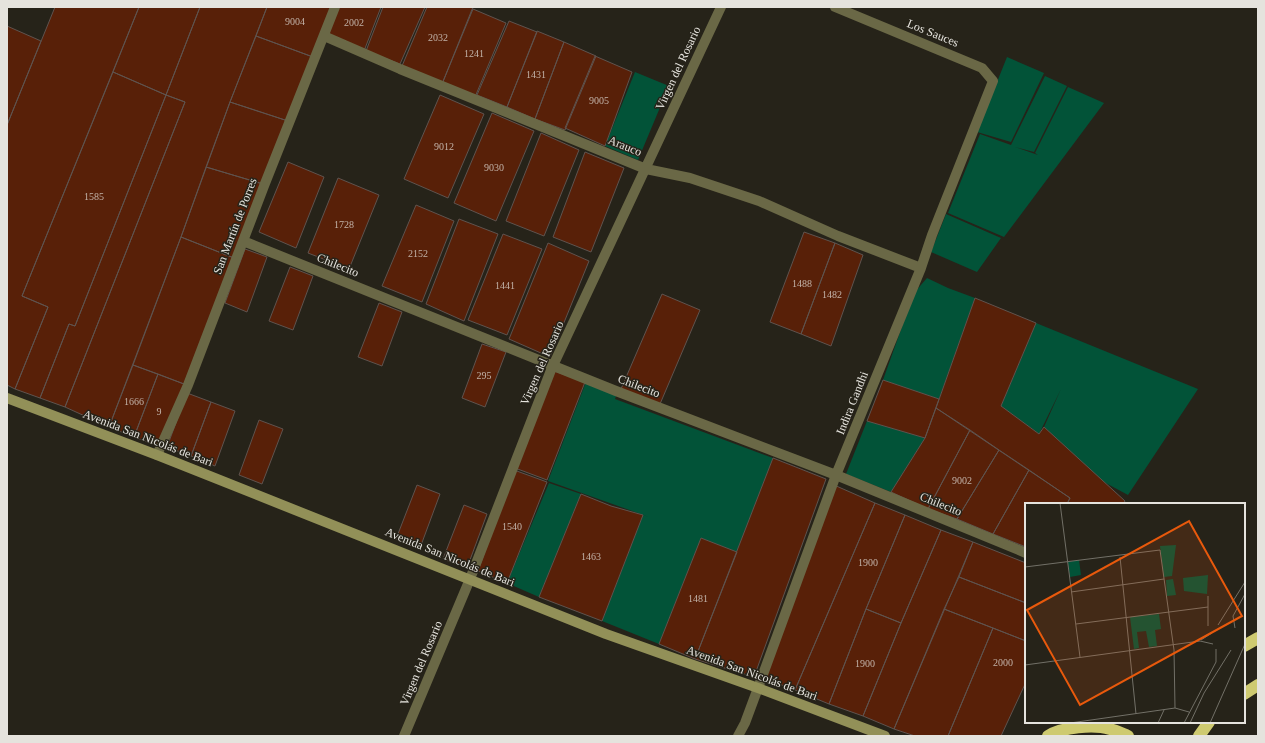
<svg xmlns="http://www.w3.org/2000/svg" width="1265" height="743" font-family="Georgia,serif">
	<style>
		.green { fill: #025338 }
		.building { fill: #582008; stroke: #5f534e }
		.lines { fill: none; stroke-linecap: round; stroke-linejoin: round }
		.street { stroke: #6a6846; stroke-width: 10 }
		.secondary { stroke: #929058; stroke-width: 10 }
		.highway { stroke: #ceca70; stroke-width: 12 }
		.labels { text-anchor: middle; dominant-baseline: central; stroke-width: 3; stroke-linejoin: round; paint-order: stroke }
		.number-label { font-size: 10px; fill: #c2b2a8 }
		.street-label { font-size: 12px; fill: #e5e3dd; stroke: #262319 }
		.inset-road { fill: none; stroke: #727067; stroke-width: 1 }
		.view { fill: #e8590c; fill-opacity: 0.15; stroke: #e8590c; stroke-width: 2 }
		.inset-edge { fill: none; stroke: #e5e3dd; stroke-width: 2 }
	</style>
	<rect width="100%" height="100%" fill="#262319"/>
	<path class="green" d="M1007 57 1044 73 1011 142 977 132Z
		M635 72 669 86 638 160 605 146Z
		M1045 76 1067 86 1034 152 1015 147 1038 155 1035 153 1068 87 1104 103 1004 237 948 213 980 134 1011 145Z
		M946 214 1001 238 977 272 931 252Z
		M927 278 948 288 975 298 939 399 883 380 914 293Z
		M1036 323 1198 389 1128 495 1102 481 1044 427 1061 389 1039 434 1001 406Z
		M586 382 617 393 615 399 773 458 737 552 701 538 659 644 602 621 643 515 649 517 548 481Z
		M867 421 925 438 891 492 846 474Z
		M549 483 581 494 539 597 507 583Z"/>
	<path class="building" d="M55 7H139L22 296 48 307 15 389 7 385V125Z
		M139 7H200L166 95 113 72Z
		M200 7H267L230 102 181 237 109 427 65 407 185 102 166 95Z
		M267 7H333L313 57 256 36Z
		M338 7H381L364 51 326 36Z
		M383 7H425L400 64 366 51Z
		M427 7H473L442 84 402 66Z
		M473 9 506 23 475 97 442 84Z
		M509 21 537 32 507 107 477 95Z
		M7 26 41 41 7 125Z
		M537 31 564 42 535 119 507 107Z
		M256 36 313 57 288 121 230 102Z
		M564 42 596 56 565 130 535 119Z
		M595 56 632 72 605 146 565 128Z
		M113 72 166 95 75 326 69 324 40 398 15 389 48 307 22 296Z
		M166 95 185 102 65 407 40 398 69 324 75 326Z
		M440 95 484 114 448 198 404 179Z
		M230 102 288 121 263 184 206 167Z
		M492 113 534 131 496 221 454 203Z
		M541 133 579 150 544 236 506 221Z
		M585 152 624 168 591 252 553 237Z
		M288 162 324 177 296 248 259 232Z
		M206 167 263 184 234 258 181 237Z
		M338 178 379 195 349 269 308 253Z
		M416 205 454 221 422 302 382 286Z
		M459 219 498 234 464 321 426 304Z
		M804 232 835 243 801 334 770 322Z
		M503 234 542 249 507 335 468 320Z
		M181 237 234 258 184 384 133 365Z
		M548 243 589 261 550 357 509 339Z
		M835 243 863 255 831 346 801 334Z
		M245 249 267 257 247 312 225 303Z
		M290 267 313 276 293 330 269 321Z
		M662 294 700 310 660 404 621 389Z
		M975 298 1036 323 1001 406 1039 434 1044 427 1125 501 1123 504H1067L1070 498 936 408Z
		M379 303 402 312 382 366 358 357Z
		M482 344 506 352 485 407 462 398Z
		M133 365 158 374 134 437 109 427Z
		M554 371 585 382 547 480 515 468Z
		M158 374 184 384 158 446 134 437Z
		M883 380 939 399 925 438 867 421Z
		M187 393 211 402 191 456 167 447Z
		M211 402 235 411 215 466 191 456Z
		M936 408 970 430 928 509 891 492 925 438Z
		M259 420 283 429 262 484 239 475Z
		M970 430 999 450 957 519 928 509Z
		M999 450 1029 470 993 534 957 519Z
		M773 458 826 479 754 677 695 659Z
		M514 470 547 482 507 583 478 571Z
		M1029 470 1070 498 1067 504H1026V547L993 534Z
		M417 485 440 494 420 548 396 539Z
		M834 485 875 503 795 690 763 678Z
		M581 494 611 506 643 515 602 621 539 597Z
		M875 503 905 515 866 609 829 704 795 690Z
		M464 505 487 514 467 568 443 559Z
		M905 515 941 530 901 623 866 609Z
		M941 530 973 542 894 729 863 716 901 623Z
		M701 538 737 552 695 659 659 644Z
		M973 542 1026 563V603L959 577Z
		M959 577 1026 603V641L944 609Z
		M866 609 901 623 863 716 829 704Z
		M944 609 993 628 948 736H915L894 729Z
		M993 628 1026 641V682L1001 736H948Z"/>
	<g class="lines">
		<path class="street" d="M324 36 400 69 646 169 690 178 759 201 838 236 921 268
			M243 241 616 391 836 475 1026 553
			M157 455 188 385 264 186 335 7
			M404 736 470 579 551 370 721 7
			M738 736 745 723 758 688 836 475 921 268 932 235 993 81 982 68 835 7"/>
		<path class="secondary" d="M7 398 157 455 606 634 758 688 885 736"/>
		<path class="highway" d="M1244 646 1258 638
			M1244 694 1258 685
			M1048 736C1062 727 1094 724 1110 729 1117 731 1123 734 1128 736
			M1199 736 1209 722"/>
	</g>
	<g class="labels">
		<g class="number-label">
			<text x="295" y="21">9004</text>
			<text x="354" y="22">2002</text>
			<text x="438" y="37">2032</text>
			<text x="474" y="53">1241</text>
			<text x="536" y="74">1431</text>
			<text x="599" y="100">9005</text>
			<text x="444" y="146">9012</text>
			<text x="494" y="167">9030</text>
			<text x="94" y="196">1585</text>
			<text x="344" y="224">1728</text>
			<text x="418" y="253">2152</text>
			<text x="802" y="283">1488</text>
			<text x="505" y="285">1441</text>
			<text x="832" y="294">1482</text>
			<text x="484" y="375">295</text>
			<text x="134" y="401">1666</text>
			<text x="159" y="411">9</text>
			<text x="962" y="480">9002</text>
			<text x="512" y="526">1540</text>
			<text x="591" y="556">1463</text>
			<text x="868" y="562">1900</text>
			<text x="698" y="598">1481</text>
			<text x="1003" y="662">2000</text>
			<text x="865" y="663">1900</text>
		</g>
		<g class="street-label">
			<text transform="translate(933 33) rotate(22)">Los Sauces</text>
			<text transform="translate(678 68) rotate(-65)">Virgen del Rosario</text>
			<text transform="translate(625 146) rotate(22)">Arauco</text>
			<text transform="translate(235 226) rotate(-69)">San Martín de Porres</text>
			<text transform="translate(338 265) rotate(22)">Chilecito</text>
			<text transform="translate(542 363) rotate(-66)">Virgen del Rosario</text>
			<text transform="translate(639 386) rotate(21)">Chilecito</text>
			<text transform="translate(852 403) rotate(-68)">Indira Gandhi</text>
			<text transform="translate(148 438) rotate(21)">Avenida San Nicolás de Bari</text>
			<text transform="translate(941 504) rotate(22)">Chilecito</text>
			<text transform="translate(450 557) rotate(22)">Avenida San Nicolás de Bari</text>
			<text transform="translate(421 663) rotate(-67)">Virgen del Rosario</text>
			<text transform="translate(752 673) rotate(20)">Avenida San Nicolás de Bari</text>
		</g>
	</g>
	<g transform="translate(1025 503)">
		<rect width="220" height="220" fill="#262319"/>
		<path d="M151 42 147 73 139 74 135 43ZM54 57 56 72 45 74 43 59ZM183 72 182 91 159 88 158 75ZM148 76 151 92 142 93 141 77ZM134 111 136 126 130 127 132 143 124 144 121 128 112 129 114 145 109 146 105 114Z" fill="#025338"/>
		<path class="inset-road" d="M35 0 55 154M95 54 111 211M0 64 135 47 149 147 150 205M46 89 139 76M183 93V123M51 121 183 104M193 122 220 79M210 125 208 113 220 91M176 137 187 130M0 162 175 138 188 141M45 220 150 205 164 209M133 220 139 207M159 220 191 159V146M165 220 179 190 206 147M185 220 220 141"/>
		<path class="view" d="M164 18 217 113 55 202 2 107Z"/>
		<rect width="220" height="220" class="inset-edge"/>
	</g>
	<rect width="1265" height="743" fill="none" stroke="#e5e3dd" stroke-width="16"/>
</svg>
